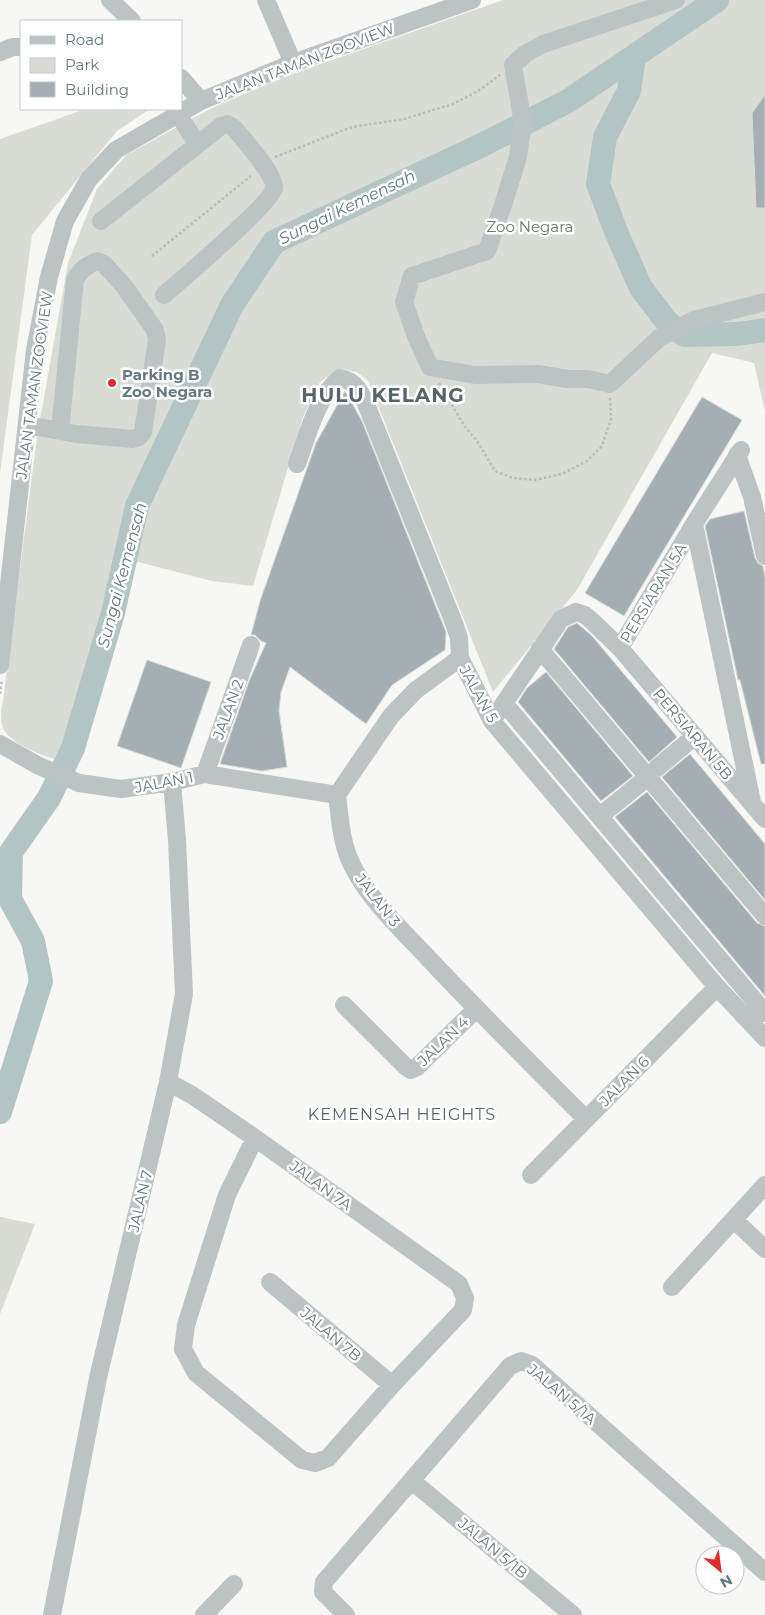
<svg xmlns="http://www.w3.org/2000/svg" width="765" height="1615" font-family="Montserrat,sans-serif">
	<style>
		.green { fill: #d8dcd4 }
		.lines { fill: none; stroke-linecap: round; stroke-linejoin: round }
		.river { stroke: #b3c4c5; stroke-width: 24 }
		.building { fill: #a3afb2; stroke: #d9d8d7 }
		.path { stroke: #b7bcbd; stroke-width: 2.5; stroke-dasharray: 2.5 2.5; stroke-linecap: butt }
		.minor { stroke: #bcc3c4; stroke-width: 18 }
		.poi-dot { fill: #dd2f2f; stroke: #fff; stroke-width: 2 }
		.labels { text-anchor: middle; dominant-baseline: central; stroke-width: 5; stroke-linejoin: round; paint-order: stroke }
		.street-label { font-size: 15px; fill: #63797e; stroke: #fff }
		.park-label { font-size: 15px; fill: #6a7762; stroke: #fff }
		.poi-label { font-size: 15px; font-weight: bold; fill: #63797e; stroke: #fff; text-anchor: start }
		.water-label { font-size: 16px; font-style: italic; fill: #5e7879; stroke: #fff }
		.neighbourhood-label { font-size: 16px; letter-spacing: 1px; fill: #55656a; stroke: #fff }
		.district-label { font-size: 20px; font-weight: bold; letter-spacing: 1px; fill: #55656a; stroke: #fff }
	</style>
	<rect width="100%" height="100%" fill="#f7f7f4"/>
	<path class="green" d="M503 0H765V411L754 363 712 353 577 590 493 692 368 381 357 372 342 369 333 373 320 382 303 417 253 586 212 581 119 557 92 694 70 765C50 757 13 748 3 728 0 719 1 710 3 701L37 437 68 263 97 189 126 155 212 108 281 78Z
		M83 109H150L117 131 32 235 0 473V139L80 111Z
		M0 1217 35 1224 0 1314Z"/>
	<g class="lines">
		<path class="river" d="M634 56 629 91 605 137 598 184 617 234 641 288 667 322 684 335 738 334 765 330
			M0 1112 41 981 33 941 10 899 11 852 49 798 73 748 113 613 137 506 232 305 274 242 480 146 568 101 717 0"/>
	</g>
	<path class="building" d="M765 95V208H756L752 113Z
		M345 391 362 421 444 627 446 633 445 650 392 685 366 724 290 667 281 692 279 711 287 767 262 771 220 764 249 681 266 643 261 641 255 635H251L260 601 316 443Z
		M702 397 742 420 624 616 585 593Z
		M744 511 755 558 758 563 763 566 765 577V764H761L740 680H738L705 526 710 519Z
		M577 623 592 636 677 737 649 762 554 649 568 627Z
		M147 660 211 682 181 768 117 746Z
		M546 672 633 776 601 801 518 702 527 688Z
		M690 754 765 844V900L662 777Z
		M647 792 757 923 765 926V996L615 817Z"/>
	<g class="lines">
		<path class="path" d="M275 157 352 127 404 119 453 104 478 91 500 75
			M152 256 252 175
			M439 383 465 427 477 441 495 471 513 478 535 480 562 474 587 461 602 446 611 419 610 398
			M0 694 2 679"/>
		<path class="minor" d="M110 0 132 21
			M266 0 293 63
			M676 0 543 44 525 54 513 65 523 123 520 142 518 157 503 205 487 251 412 276 404 302 417 339 430 367 475 375 538 374 568 379H588L610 384 659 338 694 320 765 302
			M0 52 13 47H21
			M181 78 201 101
			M178 114 197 144
			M101 221 221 126 227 124 234 128C243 139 275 174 274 188 272 203 181 280 164 295
			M27 425 77 434 132 439 139 437 143 432 157 340 155 330 124 286 104 264 97 261C86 266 80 270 75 280L60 431
			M737 455 752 497 765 556
			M297 464C307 437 317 396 340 378 354 381 357 387 364 399L454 623 459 638 460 658 492 721 717 987 765 1038
			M694 524 752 802
			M620 648 694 524 741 450
			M540 649 765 916
			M460 658 416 690 391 716 337 795C340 818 341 843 352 865 370 901 402 930 429 959 480 1013 533 1066 586 1119
			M0 665 35 350 49 277 65 221 89 179 116 150 201 101 293 63 472 0
			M504 703 765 1013
			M492 721 561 619 576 612 585 615 592 621 620 648 765 819
			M0 744 39 766 79 783 121 789 172 782 205 774 337 795
			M657 768 695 736
			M205 774 251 645
			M600 816 648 777
			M344 1005 405 1066 411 1070 417 1067 476 1009
			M168 1082 192 1095 255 1138 459 1284 465 1298 463 1310 392 1385 328 1458 315 1463 302 1460 196 1373 183 1349 186 1325 227 1195 255 1138
			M531 1175 717 987
			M734 1220 765 1249
			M270 1282 392 1385
			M672 1287 765 1185
			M412 1481 573 1615
			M52 1615 98 1378 168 1082 184 994 177 840 172 782
			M204 1615 234 1584
			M346 1615 323 1592 324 1582 510 1366 521 1361 532 1365 765 1572"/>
	</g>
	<circle class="poi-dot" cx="112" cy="383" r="5"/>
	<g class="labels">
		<g class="street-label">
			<text transform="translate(305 61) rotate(-21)">JALAN TAMAN ZOOVIEW</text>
			<text transform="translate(34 385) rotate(-82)">JALAN TAMAN ZOOVIEW</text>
			<text transform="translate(653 593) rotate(-59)">PERSIARAN 5A</text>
			<text transform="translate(479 694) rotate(61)">JALAN 5</text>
			<text transform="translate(228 709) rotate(-70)">JALAN 2</text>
			<text transform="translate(693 734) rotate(50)">PERSIARAN 5B</text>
			<text transform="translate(164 782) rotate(-11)">JALAN 1</text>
			<text transform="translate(378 900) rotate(52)">JALAN 3</text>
			<text transform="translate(443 1041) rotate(-44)">JALAN 4</text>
			<text transform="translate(624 1081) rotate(-45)">JALAN 6</text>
			<text transform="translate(321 1185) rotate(36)">JALAN 7A</text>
			<text transform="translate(140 1201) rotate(-77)">JALAN 7</text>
			<text transform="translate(331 1334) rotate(40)">JALAN 7B</text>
			<text transform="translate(562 1394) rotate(40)">JALAN 5/1A</text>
			<text transform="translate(493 1548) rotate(40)">JALAN 5/1B</text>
		</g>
		<g class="park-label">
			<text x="530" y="226">Zoo Negara</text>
		</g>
		<g class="poi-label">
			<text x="122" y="374">Parking B<tspan x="122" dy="17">Zoo Negara</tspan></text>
		</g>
		<g class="water-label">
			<text transform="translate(347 207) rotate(-26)">Sungai Kemensah</text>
			<text transform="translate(122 575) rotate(-75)">Sungai Kemensah</text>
		</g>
		<g class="neighbourhood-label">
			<text x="402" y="1114">KEMENSAH HEIGHTS</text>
		</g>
		<g class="district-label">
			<text x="383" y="395">HULU KELANG</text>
		</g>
	</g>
	<rect x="20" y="20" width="162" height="90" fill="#ffffff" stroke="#c1c9cb"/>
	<rect x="30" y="36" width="25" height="8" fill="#bcc3c4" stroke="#c1c9cb"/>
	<text x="65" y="45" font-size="15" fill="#63797e">Road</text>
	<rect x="30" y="58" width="25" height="15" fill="#d8dcd4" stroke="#c1c9cb"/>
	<text x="65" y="70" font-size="15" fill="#63797e">Park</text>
	<rect x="30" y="82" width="25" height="15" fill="#a3afb2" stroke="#c1c9cb"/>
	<text x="65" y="95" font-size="15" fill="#63797e">Building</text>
	<g transform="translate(720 1570) rotate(151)"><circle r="24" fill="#ffffff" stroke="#c1c9cb"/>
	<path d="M0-4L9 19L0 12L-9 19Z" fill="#dd2f2f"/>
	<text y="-8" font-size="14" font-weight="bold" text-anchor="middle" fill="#63797e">N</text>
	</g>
</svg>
